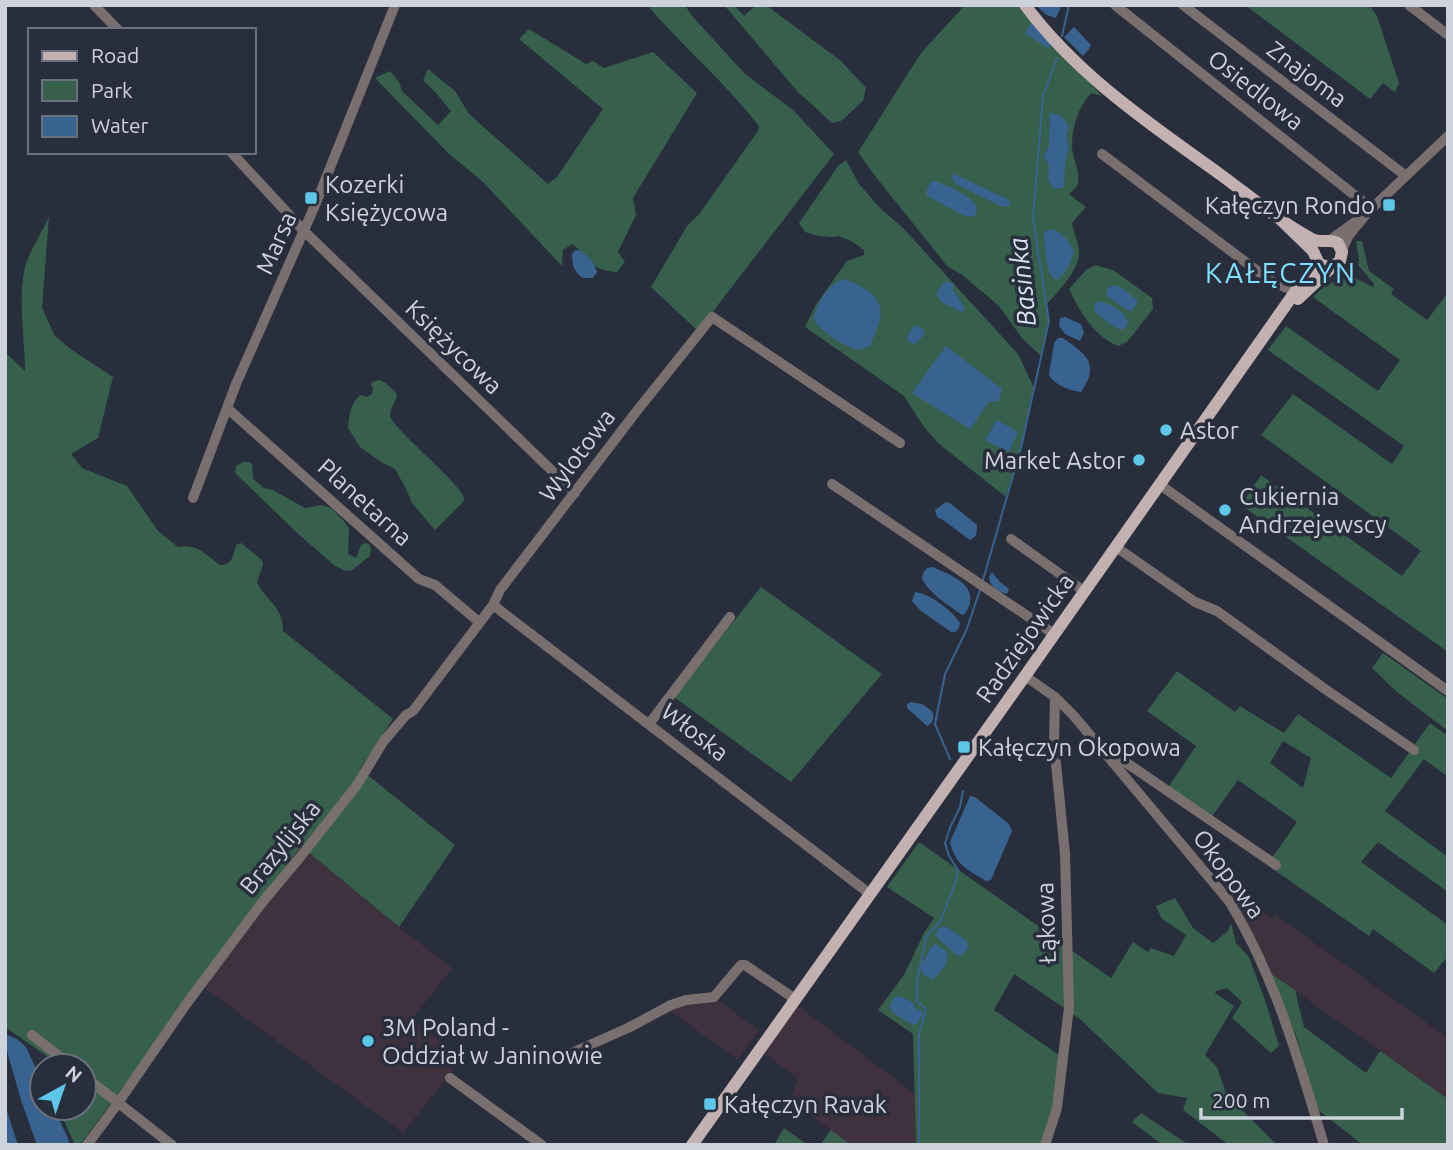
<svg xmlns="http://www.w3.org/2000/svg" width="1453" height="1150" font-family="Ubuntu,sans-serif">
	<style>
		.industrial { fill: #3f313e }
		.green { fill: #365f4c; fill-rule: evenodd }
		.water { fill: #386390 }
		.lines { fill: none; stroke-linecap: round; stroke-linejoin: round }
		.stream { stroke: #386390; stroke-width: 2 }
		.minor { stroke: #796f6f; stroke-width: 10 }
		.major { stroke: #c3b0b0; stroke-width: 12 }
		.poi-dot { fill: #5dc7e8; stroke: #282e3c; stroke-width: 2.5 }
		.labels { text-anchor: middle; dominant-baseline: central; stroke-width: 7; stroke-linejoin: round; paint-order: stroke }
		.street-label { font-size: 24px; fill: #ced2db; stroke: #282e3c }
		.poi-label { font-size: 24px; fill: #ced2db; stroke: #282e3c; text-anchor: start }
		.water-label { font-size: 26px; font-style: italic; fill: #d8e4f2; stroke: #282e3c }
		.quarter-label { font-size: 28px; letter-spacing: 2px; fill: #7fdffe; stroke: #282e3c }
	</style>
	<rect width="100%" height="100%" fill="#282e3c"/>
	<path class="industrial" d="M301 846 399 927 452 968 412 1019 462 1058 403 1133 199 984Z
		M1225 882 1272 918 1275 915 1448 1038V1099L1270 973 1219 885Z
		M716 999 759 1030 738 1060 669 1010 686 1003Z
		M798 1006 915 1094 916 1145H851L790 1100 798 1078 764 1053Z"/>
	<path class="green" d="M647 5H685L692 16 745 74 793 110 834 154 698 331 651 287 687 226 700 213 758 131 759 126C725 82 683 47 647 5Z
		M724 5H734L744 16 756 5H766L841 61 866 88 863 101 841 121 832 123 797 91Z
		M965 5H1022L1059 50 1102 96 1091 93C1078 108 1072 127 1072 146 1072 158 1082 174 1077 186 1075 189 1072 191 1069 194L1086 207 1072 223C1074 232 1078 242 1079 251 1081 268 1057 293 1047 304L1049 321 1041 356 1022 338 999 306 961 274 948 267 875 176 858 152 921 53Z
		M1245 5H1369L1377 16 1399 83 1395 92 1383 83 1370 99Z
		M529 29 586 64 593 61 604 68 653 52 697 93 633 198 636 215 618 252 625 262 617 272C589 270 591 259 572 244L563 250 562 266 482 181 449 154 375 78 390 71 399 82 402 91 438 125 451 111 436 93 423 80 428 69 455 91 469 114 548 184 557 177 603 109 519 39Z
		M846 160 859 184 879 207 903 228 1018 354 1034 388 1021 448 1006 497 939 444 924 427 904 396 805 327 815 306 847 261 864 255V250L851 241 839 236 831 237 819 236 805 232 799 223 838 166Z
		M49 217 42 308 55 336 72 350 113 377 98 438 71 454 82 468 127 486 158 531 178 547C197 543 205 554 220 565 232 565 233 556 236 545L241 543 262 560 263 565 257 582C265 600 284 607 283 631L393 719 360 769 455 845 399 927 301 846 80 1145H75L58 1108H84V1066H61L5 1027V352L25 371C25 338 18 305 24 272 26 257 42 232 49 217Z
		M1356 241H1362L1369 271 1394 289 1391 294 1427 320 1448 293V652L1241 505 1261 475 1402 576 1421 551 1261 435 1293 394 1392 464 1404 446 1268 350 1286 326 1378 391 1400 360 1313 297 1326 285 1351 276 1373 287 1374 284 1358 265 1359 260Z
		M1095 265 1113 270 1152 298 1153 309 1127 342 1118 346C1094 336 1080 312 1069 289L1086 270Z
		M380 380 387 384 397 394C396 402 390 408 390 415 390 426 453 477 463 495L464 500 461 504 435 530 412 503 406 489 395 469 381 462 360 447 348 428C349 415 350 405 360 395L367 397 372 394 373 389 371 385 372 382Z
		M243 462H250L252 464 253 479 264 488 273 490 305 508 321 505 331 508 343 520 349 528 348 554 356 558 361 545 365 543 369 544 371 549 370 556 352 570 346 571 335 566 294 530 235 473 236 466Z
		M761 587 882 674 791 782 674 697Z
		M1383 653 1448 699V731L1397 692 1372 668Z
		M1177 671 1235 712 1240 706 1284 733 1298 714 1391 778 1430 723 1448 736V777L1424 759 1385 811 1448 857V892L1378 842 1361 862 1448 925V956L1434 973 1373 929 1369 936 1267 865 1297 822 1238 780 1208 822 1165 792 1196 746 1147 711ZM1283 741 1311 758 1303 788 1270 763Z
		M919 842 1065 945 1067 1010 1014 974 994 1010 1059 1055 1053 1105 1041 1145H916L913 1034 878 1010 904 975 924 933 934 918 887 887Z
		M1175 898 1193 928 1213 943 1228 931 1231 923 1236 943 1249 957 1266 1003 1279 1046 1271 1053 1232 1018 1242 1002 1227 988 1216 991 1215 993 1234 1006 1205 1055 1217 1067 1226 1094 1277 1145H1229L1183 1110 1187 1098 1158 1093 1081 1020 1071 1013V950L1111 978 1133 942 1148 952 1151 948 1174 956 1186 935 1162 919 1156 906Z
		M1270 973 1295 990 1304 1027 1366 1073 1380 1051 1448 1099V1145H1363L1318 1110 1297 1038Z
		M1141 1113 1189 1145H1163L1132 1122Z
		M784 1128 808 1145H774Z
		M831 1130 851 1145H820Z"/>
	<path class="water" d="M1035 5H1059L1061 7 1056 18 1047 15Z
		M1033 19 1052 41 1049 48C1040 45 1034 37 1025 34Z
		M1074 27 1091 45 1089 49 1083 56 1064 37Z
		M1050 113C1061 115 1065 118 1069 128L1066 134 1069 147 1065 164 1064 187 1054 189 1048 179 1049 166 1044 156 1049 146Z
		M954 174 1009 200 1010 205 1007 207 1001 206 956 184 951 177Z
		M932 181C942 182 972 196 976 206 978 211 976 213 974 217L963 215 929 197 926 194V191Z
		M1050 229C1062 231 1070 241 1074 252 1070 262 1067 274 1057 280 1053 277 1050 276 1049 271 1046 262 1044 242 1044 232Z
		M576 250C587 252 594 262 597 272L593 278H583C574 272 572 265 572 254Z
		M842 279C853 281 859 285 868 291 890 307 878 325 870 346L858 350C840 344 824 334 813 319 818 301 826 288 842 279Z
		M949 282 953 283V290L965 308 962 312 942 302 936 294 943 283Z
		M1114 285 1122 288 1138 301 1133 310 1128 311 1106 295 1108 288Z
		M1099 301C1110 304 1124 310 1128 322L1125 328 1121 330C1110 325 1102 318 1094 310L1095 304Z
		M1065 317 1081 324 1084 333 1080 341 1065 334 1059 326 1060 318Z
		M914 326H918L925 331 923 336 914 345 906 339Z
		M1058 338H1063C1085 354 1101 363 1081 392 1070 391 1053 384 1049 375L1054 343Z
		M946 346 1002 389 999 401 989 402 970 429 912 393Z
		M997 420 1018 432 1009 452 985 440Z
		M946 502 950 503 977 525C977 533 977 537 970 540L943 520 937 517 935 510Z
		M933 567C955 577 982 587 965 614L962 615C947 604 931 595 922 579L923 573 927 568Z
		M992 572 1000 582 1009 589 1007 594C999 592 989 586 989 577Z
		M915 592C930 594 952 610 960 623L959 628 955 632H951L921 611 912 601Z
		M911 702 922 704 932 711C935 717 933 723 927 726L907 708V704Z
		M970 796 975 797 1009 824 1012 831 991 880 986 881C968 870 955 865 950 842Z
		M940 927H947L967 941 968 948 961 956 955 954 937 937 935 934Z
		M936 944 947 952C950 964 940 972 933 980L923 974 920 968 931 947Z
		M899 996 912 1002 916 1009 922 1011 923 1014 916 1025C906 1022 894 1015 889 1007L894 998Z
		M5 1034 17 1039 26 1047 42 1082V1108H54L69 1141V1145H37L21 1100 5 1044Z
		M5 1105 18 1145H5Z"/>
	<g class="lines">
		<path class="stream" d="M1062 36 1069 5
			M983 580 1021 448 1049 321 1033 219 1043 96 1057 58
			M950 759 935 724 945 674 966 631 980 590
			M919 1145V1033L926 1009 917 1001V981L926 937 940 922 956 881 958 870 949 856 945 843 950 828 960 807 963 791"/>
		<path class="minor" d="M94 5 118 30
			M1115 5 1372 209
			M1183 5 1406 176
			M1409 5 1448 35
			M231 152 304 231 575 493
			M1102 154 1260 273 1274 282 1295 292
			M1330 240 1355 222
			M1342 250 1349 235 1367 213 1448 136
			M227 408 419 579 435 585 479 622
			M832 484 1054 634
			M1159 484 1448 691
			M193 498 236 384 316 203 395 5
			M1011 539 1084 591
			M1116 547 1195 602 1217 611 1325 689 1414 750
			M493 605 870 894
			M1025 676 1055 697 1074 716 1229 901C1275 976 1299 1061 1324 1145
			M649 724 730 617
			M1112 762 1121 759 1276 865
			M32 1035 71 1066
			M567 1058 574 1052 630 1027 671 1005 686 1000 714 997 741 965H745L795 999
			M84 1076 172 1145
			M450 1078 542 1145
			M87 1145 118 1103 187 1003 261 904 301 856 357 785 383 742 406 715 413 711 493 605 500 590 636 412 712 317 900 443
			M1045 1145 1057 1108 1069 1007 1065 854 1054 743 1055 697"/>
		<path class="major" d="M1025 5C1078 76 1150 124 1221 175 1251 197 1280 222 1312 239 1321 244 1328 238 1338 243L1342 252 1340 261 1332 267H1328L1319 264 1313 251 1278 217
			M1298 299 1332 267
			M692 1145 1025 676 1295 292 1314 267 1317 260"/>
	</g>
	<g class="poi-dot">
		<rect x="304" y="191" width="14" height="14" rx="3.5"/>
		<rect x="1382" y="198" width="14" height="14" rx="3.5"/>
		<circle cx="1166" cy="430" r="7"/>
		<circle cx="1139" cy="460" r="7"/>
		<circle cx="1225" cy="510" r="7"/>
		<rect x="957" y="740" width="14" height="14" rx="3.5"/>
		<circle cx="368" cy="1041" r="7"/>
		<rect x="703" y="1097" width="14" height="14" rx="3.5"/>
	</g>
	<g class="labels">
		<g class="street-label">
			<text transform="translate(1307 74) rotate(37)">Znajoma</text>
			<text transform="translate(1256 90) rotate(38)">Osiedlowa</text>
			<text transform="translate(276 243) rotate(-66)">Marsa</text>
			<text transform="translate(454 347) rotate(44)">Księżycowa</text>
			<text transform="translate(577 455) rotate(-53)">Wylotowa</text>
			<text transform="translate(365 502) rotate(42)">Planetarna</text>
			<text transform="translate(1025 638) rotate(-55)">Radziejowicka</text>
			<text transform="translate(695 732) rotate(38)">Włoska</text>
			<text transform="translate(280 847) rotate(-51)">Brazylijska</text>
			<text transform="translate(1229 874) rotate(54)">Okopowa</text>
			<text transform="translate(1046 923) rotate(-92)">Łąkowa</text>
		</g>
		<g class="poi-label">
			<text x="325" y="184">Kozerki<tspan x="325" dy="28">Księżycowa</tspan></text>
			<text x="1375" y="205" text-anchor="end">Kałęczyn Rondo</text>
			<text x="1180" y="430">Astor</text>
			<text x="1125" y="460" text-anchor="end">Market Astor</text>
			<text x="1239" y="496">Cukiernia<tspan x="1239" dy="28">Andrzejewscy</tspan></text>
			<text x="978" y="747">Kałęczyn Okopowa</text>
			<text x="382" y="1027">3M Poland -<tspan x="382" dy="28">Oddział w Janinowie</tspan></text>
			<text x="724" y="1104">Kałęczyn Ravak</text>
		</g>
		<g class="water-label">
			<text transform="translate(1022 282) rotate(-96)">Basinka</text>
		</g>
		<g class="quarter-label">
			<text x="1281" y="272">KAŁĘCZYN</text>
		</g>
	</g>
	<rect width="1453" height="1150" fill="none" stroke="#ced2db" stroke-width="14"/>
	<rect x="28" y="28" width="228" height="126" fill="#282e3c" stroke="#6a707c" stroke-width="2"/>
	<rect x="42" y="51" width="35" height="10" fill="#c3b0b0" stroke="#6a707c" stroke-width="2"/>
	<text x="91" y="63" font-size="21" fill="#ced2db">Road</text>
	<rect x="42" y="80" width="35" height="21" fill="#365f4c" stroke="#6a707c" stroke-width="2"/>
	<text x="91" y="98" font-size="21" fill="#ced2db">Park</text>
	<rect x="42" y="116" width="35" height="21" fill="#386390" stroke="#6a707c" stroke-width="2"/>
	<text x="91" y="133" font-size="21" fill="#ced2db">Water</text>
	<g transform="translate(63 1087) rotate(40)"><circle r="33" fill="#282e3c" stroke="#6a707c" stroke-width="2"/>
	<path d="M0-5L12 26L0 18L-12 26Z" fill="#5dc7e8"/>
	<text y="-10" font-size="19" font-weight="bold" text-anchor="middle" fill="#ced2db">N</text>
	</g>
	<path d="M1201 1108v10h201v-10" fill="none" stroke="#ced2db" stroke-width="3.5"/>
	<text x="1212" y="1108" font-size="21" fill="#ced2db" stroke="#282e3c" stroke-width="5" paint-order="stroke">200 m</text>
</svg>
